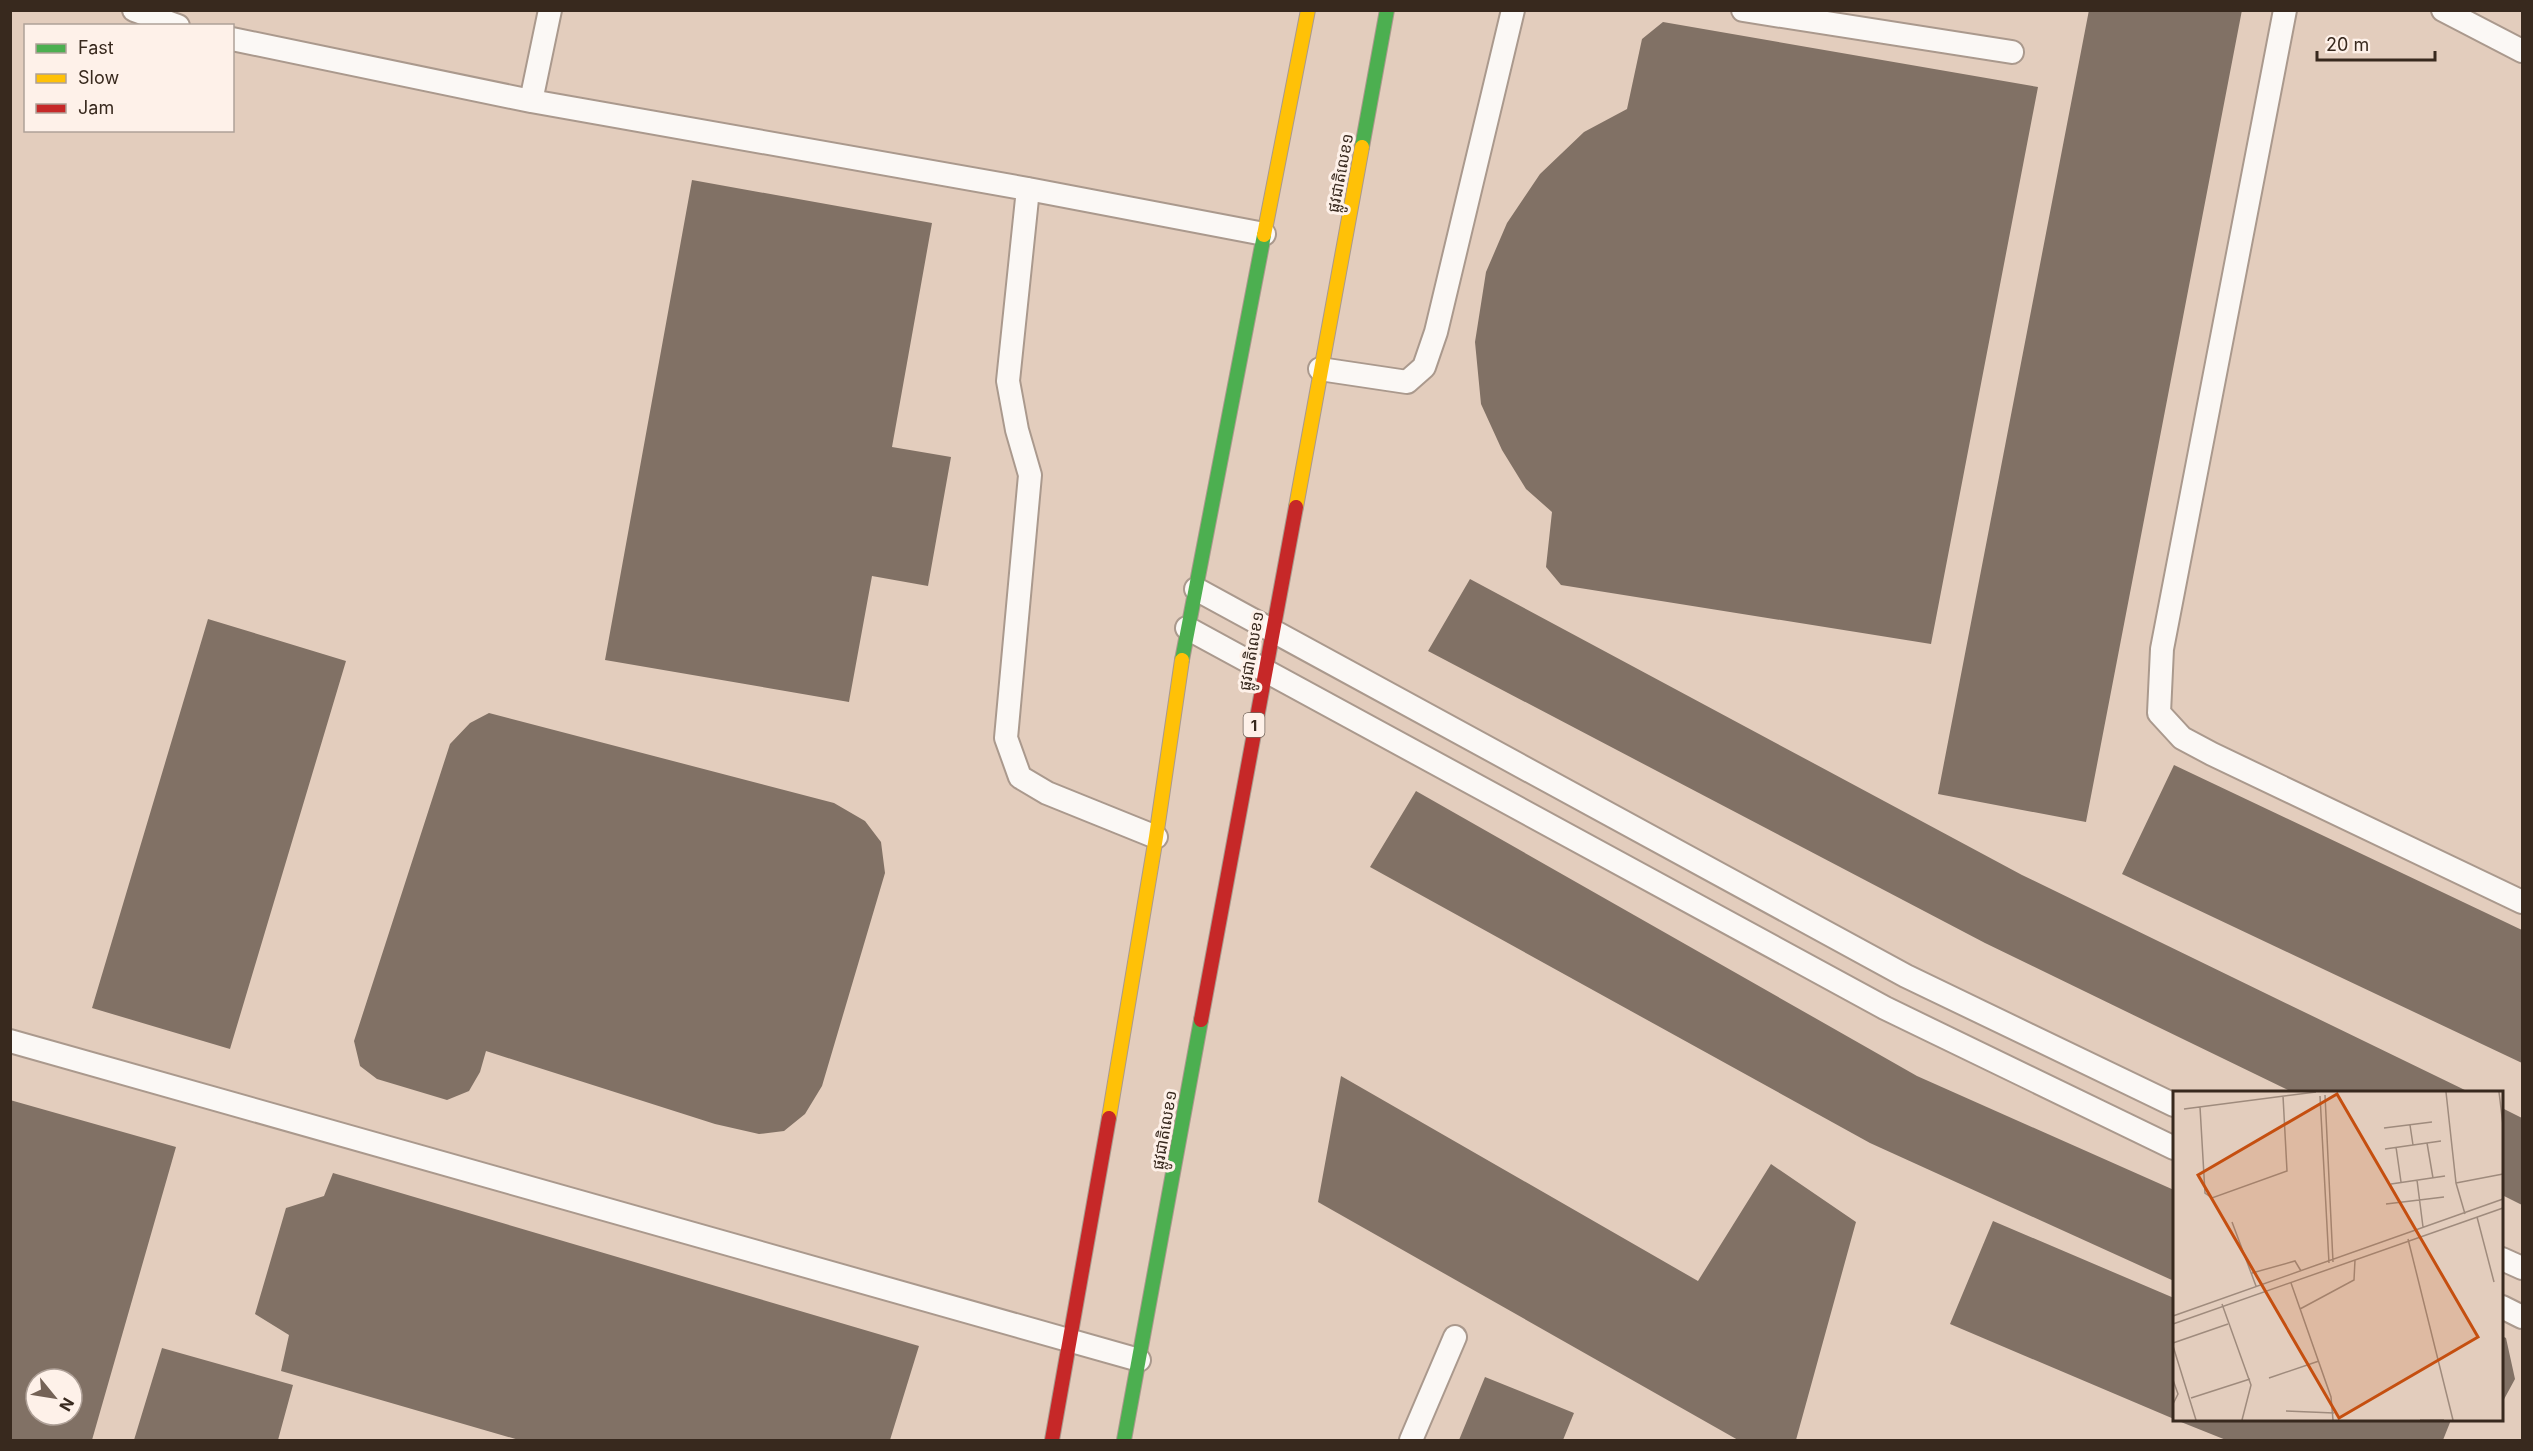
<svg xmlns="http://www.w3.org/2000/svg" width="2533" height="1451" font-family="Inter,'Noto Sans Khmer',sans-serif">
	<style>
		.building { fill: #817165; fill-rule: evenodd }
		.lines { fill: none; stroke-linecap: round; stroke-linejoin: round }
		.lane-casing { stroke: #aa998d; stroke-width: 26 }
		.fast-casing { stroke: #aa998d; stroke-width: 16 }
		.slow-casing { stroke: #aa998d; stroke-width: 16 }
		.jam-casing { stroke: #aa998d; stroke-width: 16 }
		.lane { stroke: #fbf8f5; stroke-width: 22 }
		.fast { stroke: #4caf50; stroke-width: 14 }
		.slow { stroke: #ffc107; stroke-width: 14 }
		.jam { stroke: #c62828; stroke-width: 14 }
		.labels { text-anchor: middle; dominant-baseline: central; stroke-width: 6; stroke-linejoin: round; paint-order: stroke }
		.shield { fill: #fef1e9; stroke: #73655b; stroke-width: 1.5 }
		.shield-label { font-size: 15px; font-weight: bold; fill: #38291e }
		.street-label { font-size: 16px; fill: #38291e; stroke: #fef1e9 }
		.inset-road { fill: none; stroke: #9f8b7d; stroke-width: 1.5 }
		.view { fill: #c54f10; fill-opacity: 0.15; stroke: #c54f10; stroke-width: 3 }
		.inset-edge { fill: none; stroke: #38291e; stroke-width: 3 }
	</style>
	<rect width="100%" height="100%" fill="#e3cdbd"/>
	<path class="building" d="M2089 10H2242L2086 822 1938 794Z
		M1663 22 2038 87 1931 644 1561 585 1546 567 1552 512 1526 489 1502 450 1481 404 1475 342 1486 272 1507 223 1540 174 1584 132 1627 109 1642 39Z
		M692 180 932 223 892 447 951 457 928 586 872 576 849 702 605 660Z
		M1470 579 2022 875 2469 1092H2292L1985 943 1428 651Z
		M208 619 346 661 230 1049 92 1008Z
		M489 713 834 803 865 821 881 842 885 873 822 1086 805 1114 784 1131 759 1134 715 1124 486 1051 480 1072 469 1091 447 1100 377 1079 360 1066 354 1041 450 744 470 723Z
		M2174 765 2522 930V1063L2122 874Z
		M1416 791 1917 1076 2174 1190V1281L1870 1143 1370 867Z
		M1341 1076 1698 1281 1771 1164 1856 1222 1796 1440H1738L1318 1202Z
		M10 1100 176 1147 92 1440H10ZM36 1379H72V1415H36Z
		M2502 1108 2522 1118V1205L2502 1195Z
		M333 1173 919 1346 890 1440H519L281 1371 289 1335 255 1314 286 1208 324 1196Z
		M1993 1221 2174 1298V1419L1950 1324Z
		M2502 1336 2506 1338 2515 1379 2502 1403Z
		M162 1348 293 1385 278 1440H134Z
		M1485 1377 1574 1413 1563 1440H1459Z
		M2176 1420H2451L2443 1440H2226Z"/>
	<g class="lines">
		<defs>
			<path id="lane" d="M134 10 178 26
				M1743 10 2012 52
				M2285 10 2162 649 2159 713 2182 738 2212 754 2522 902
				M2443 10 2522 51
				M232 39 531 101 1028 189 1264 234
				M531 101 550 10
				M1028 189 1008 381 1017 430 1030 475 1006 738 1020 777 1047 793 1156 837
				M1320 369 1407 382 1424 367 1436 332 1513 10
				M1196 589 1906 976 2174 1105
				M1187 628 1885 1008 2174 1148
				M10 1041 1139 1360
				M2502 1259 2522 1268
				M2502 1307 2522 1317
				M1411 1440 1455 1337"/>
			<path id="fast" d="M1362 147 1387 10
				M1182 660 1264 235
				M1124 1440 1201 1020"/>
			<path id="slow" d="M1264 235 1308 10
				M1296 507 1362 147
				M1109 1118 1156 837 1182 660"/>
			<path id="jam" d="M1201 1020 1296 507
				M1052 1440 1109 1118"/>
		</defs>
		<use href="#lane" class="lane-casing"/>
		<use href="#fast" class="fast-casing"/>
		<use href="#slow" class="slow-casing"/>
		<use href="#jam" class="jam-casing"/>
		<use href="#lane" class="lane"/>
		<use href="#fast" class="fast"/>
		<use href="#slow" class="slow"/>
		<use href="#jam" class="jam"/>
	</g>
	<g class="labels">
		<rect class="shield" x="1243.5" y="713" width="21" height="24" rx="4.5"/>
		<g class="shield-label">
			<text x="1254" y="725">1</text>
		</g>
		<g class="street-label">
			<text transform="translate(1340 173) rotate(-79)">ផ្លូវជាតិលេខ១</text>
			<text transform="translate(1251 651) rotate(-80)">ផ្លូវជាតិលេខ១</text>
			<text transform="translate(1164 1130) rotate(-80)">ផ្លូវជាតិលេខ១</text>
		</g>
	</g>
	<g transform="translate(2173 1091)">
		<rect width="330" height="330" fill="#e3cdbd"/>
		<path class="inset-road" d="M273 1 283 92 292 123M326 1 330 34M152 4 160 171M147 5 156 172M27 16 32 102 39 107 114 80 110 5M11 18 143 1M237 34 240 54M211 37 259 31M254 52 260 87M223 56 228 91M212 58 268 50M244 89 250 136M283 92 330 83M218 93 272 85M213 113 271 106M304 126 321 191M59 131 83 195M235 148 280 329M79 182 122 170 128 180M118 192 158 306 160 329M49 213 78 294 69 329M127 218 181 189 182 169M0 225 330 108M0 233 330 117M0 252 55 233M0 255 23 329M96 287 146 270M0 289 5 303 0 313M18 307 77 288M113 320 161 322M247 329H271"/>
		<path class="view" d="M164 3 305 246 166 327 25 84Z"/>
		<rect width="330" height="330" class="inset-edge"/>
	</g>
	<rect width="2533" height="1451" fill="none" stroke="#38291e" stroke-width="24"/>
	<rect x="24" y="24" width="210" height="108" fill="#fef1e9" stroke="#afa198" stroke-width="1.5"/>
	<rect x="36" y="44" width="30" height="9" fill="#4caf50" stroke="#afa198" stroke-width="1.5"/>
	<text x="78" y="54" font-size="18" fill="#38291e">Fast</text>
	<rect x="36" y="74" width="30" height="9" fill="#ffc107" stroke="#afa198" stroke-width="1.5"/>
	<text x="78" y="84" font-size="18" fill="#38291e">Slow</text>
	<rect x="36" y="104" width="30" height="9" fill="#c62828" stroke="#afa198" stroke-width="1.5"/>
	<text x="78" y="114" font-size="18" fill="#38291e">Jam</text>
	<g transform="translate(54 1397) rotate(120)"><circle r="28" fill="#fef1e9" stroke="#afa198" stroke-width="1.5"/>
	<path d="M0-4.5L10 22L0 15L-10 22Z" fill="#746256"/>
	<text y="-9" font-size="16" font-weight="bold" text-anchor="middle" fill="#38291e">N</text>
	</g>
	<path d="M2317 51v9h118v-9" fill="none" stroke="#38291e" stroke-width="3"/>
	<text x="2326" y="51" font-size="18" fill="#38291e" stroke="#fef1e9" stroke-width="4.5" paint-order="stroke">20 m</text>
</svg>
